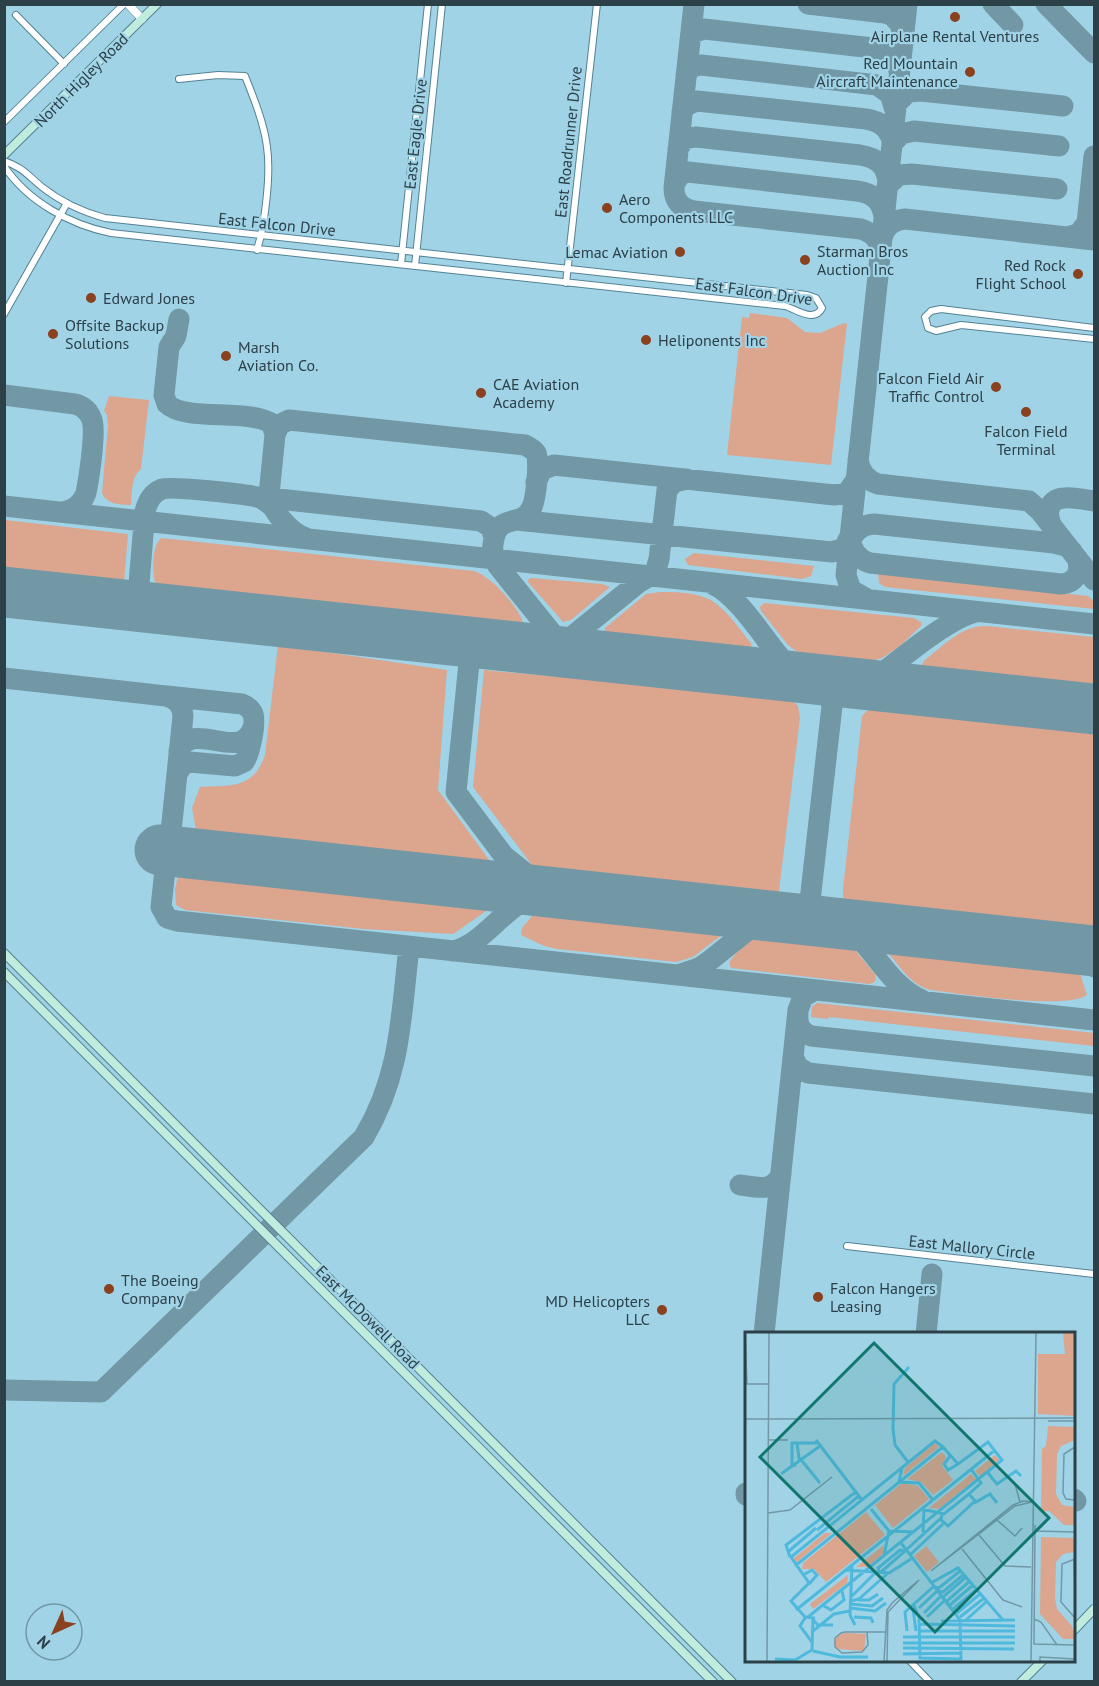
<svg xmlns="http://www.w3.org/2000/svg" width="1099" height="1686" font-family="'PT Sans',sans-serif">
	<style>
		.green { fill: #dca58e }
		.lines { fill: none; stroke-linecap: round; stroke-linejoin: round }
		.taxiway { stroke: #7298a6; stroke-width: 21 }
		.runway { stroke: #7298a6; stroke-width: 51 }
		.minor-casing { stroke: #538294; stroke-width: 8 }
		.tertiary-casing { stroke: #538294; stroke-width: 9 }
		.secondary-casing { stroke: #538294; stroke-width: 10 }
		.minor { stroke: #fff; stroke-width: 6 }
		.tertiary { stroke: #fff; stroke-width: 8 }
		.secondary { stroke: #c0ecdd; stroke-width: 8 }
		.poi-dot { fill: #894120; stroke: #a1d3e7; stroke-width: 2 }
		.labels { text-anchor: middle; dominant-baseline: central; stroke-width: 4.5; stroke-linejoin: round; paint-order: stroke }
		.poi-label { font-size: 16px; fill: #2c4048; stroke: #a1d3e7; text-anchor: start }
		.street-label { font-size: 16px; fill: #2c4048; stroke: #a1d3e7 }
		.inset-river { fill: none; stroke: #4fb9dd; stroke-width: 3 }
		.inset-road { fill: none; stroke: #7298a7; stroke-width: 1.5 }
		.view { fill: #0f766e; fill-opacity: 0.15; stroke: #0f766e; stroke-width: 3 }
		.inset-edge { fill: none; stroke: #2c4048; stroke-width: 3 }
	</style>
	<rect width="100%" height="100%" fill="#a1d3e7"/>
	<path class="green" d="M750 313 787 318 805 332 820 333 844 323 847 324 831 465 727 455 742 317 749 318Z
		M109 396 149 400 141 469C131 477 132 493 131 505 121 505 106 504 102 493L108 425 107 415 104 411Z
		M5 520 128 534 124 582 5 569Z
		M161 538 474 571C491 576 519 607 524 625L162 587 155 582C152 571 152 546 161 538Z
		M694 553 814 566 811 576 802 579 688 565 685 559Z
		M878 573 1088 596 1094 601V609L885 587 879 583Z
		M532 578 602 584 610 587 571 620 563 622 528 582V579Z
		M660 592C715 591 720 604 751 643L752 649 605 635V628L646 594Z
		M764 603 914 618 921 622 922 625 900 646 882 658 868 662H859L812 657 797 652 788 645 761 611 760 607Z
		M987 626 1094 637V687L925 669 921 667 924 661C944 645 962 625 987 626Z
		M278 645 447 670 438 790 495 868 219 839 196 830 192 808 200 787C231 785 253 790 265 755Z
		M484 670 790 698 798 706 800 718 779 891 774 896 763 897 661 884 538 873 473 787Z
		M875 708 1094 732V933L852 906C843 902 843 898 843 889L862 716 868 710Z
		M188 871 495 905 453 934 364 929 185 910 176 905 175 889 178 876Z
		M538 909 718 929 722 930 723 934 693 957 676 962 557 949 544 946 521 935 522 928Z
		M765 934 850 944 875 974 876 980 873 983 869 984 731 968 729 963C735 952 754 937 765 934Z
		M890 948 1070 967 1080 974 1087 995C1067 1010 960 994 931 990 911 985 902 969 889 954Z
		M817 1003 1094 1033V1046L829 1017 828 1019 811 1017 812 1007Z"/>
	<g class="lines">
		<path class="taxiway" d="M694 4 674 188C674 201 681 208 694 211L861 229C873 233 880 239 880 253
			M808 4 885 13 893 16 900 24 903 37
			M993 4 1013 25
			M1046 4 1094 53
			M690 40 693 33 704 29 873 48C888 50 898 56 899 72
			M686 75 691 67 701 65 877 85 890 94 895 110
			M896 104 908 92 921 91 1063 106
			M682 112 687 105 697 101 866 119C879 121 889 127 892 141
			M892 144 901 134 914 131 1059 146
			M678 149 684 139 696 137 860 155C877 158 885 164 888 181
			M675 183 680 175 688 172 857 191C873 193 882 201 884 217
			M887 186 899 175 912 174 1057 189
			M1068 237 1079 233 1087 223 1094 156
			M882 238C885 226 893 220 905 219L1094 240
			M179 319 176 336 169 347 164 395 167 404C186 422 250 408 272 424L275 435 269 495C271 511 291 533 306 538
			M4 395 75 404C83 406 89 411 92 420 96 433 89 478 86 493 82 504 74 510 63 512
			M275 435 279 425 289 420 525 445C529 447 533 449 536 453 540 461 536 501 531 509 520 529 497 511 493 544 492 553 493 559 498 566L568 653
			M858 460C860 472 866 480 878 484L1029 501 1040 511 1094 580
			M536 482 542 470 554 465 834 495 847 493 856 480
			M269 498 481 521 490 527 494 536
			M4 506 1094 624
			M516 520 832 552 844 548 850 536
			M1053 528C1046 517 1046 499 1064 498 1074 497 1085 500 1094 501
			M850 537C851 550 857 559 870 563L1061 584C1076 583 1082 571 1077 558
			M849 547C852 533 860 525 874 524L1054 543 1066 546 1072 551
			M712 584C741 597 765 642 787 665 791 670 796 676 801 678 819 687 827 682 832 706
			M867 599 851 590 846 575 907 4
			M137 608 145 511C148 501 152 493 162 489 171 486 245 494 257 497 264 499 268 503 273 507
			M471 643 456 792 504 856 549 892
			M553 652 638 583 655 573 659 559 667 490 674 482 687 479
			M4 678 166 696C177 699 182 705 183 716L169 851
			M167 696 242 704C247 706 251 709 253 714 256 723 250 754 244 762L235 766 189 762 182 766 177 774
			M179 751C192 719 239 762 252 730
			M167 851 161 907 167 918 177 921 1094 1020
			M810 901 816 914 832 922
			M783 917C796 915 803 912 810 901L832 706C842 679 855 694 872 681 897 662 948 618 976 612
			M844 924C873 945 889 987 922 1000
			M1067 948 1083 954 1094 967
			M452 951C487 945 509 895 549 892
			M681 974 699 968 708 962 767 915
			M798 1013C797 1025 800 1031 811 1036L1094 1066
			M793 1057 798 1067 808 1073 1094 1104
			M740 1185C756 1187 774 1193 781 1174
			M764 1334 798 1010 803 997 813 991
			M926 1334 932 1274
			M4 1390 101 1392 364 1137C401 1075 401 1016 409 947
			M746 1495V1493
			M1074 1499 1076 1501"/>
		<path class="runway" d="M4 592 1094 709
			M160 850 1094 951"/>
		<defs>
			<path id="minor" d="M16 15 64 64
				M179 79 218 75 245 76C254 99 264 123 267 147 271 174 265 224 257 250
				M4 122 124 4
				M4 161C24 168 27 175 42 187 61 202 83 212 105 218L807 295 816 298 822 308C814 323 798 310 785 306L111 233C71 225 28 202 4 166
				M401 264 428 4
				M415 266 442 4
				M566 283 597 4
				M4 314 67 203
				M1094 328 941 309 931 311 925 317 928 328 936 331 961 325 1094 339
				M847 1246 1094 1274
				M909 1660 930 1682"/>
			<path id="tertiary" d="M128 4 142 19"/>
			<path id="secondary" d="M4 155 157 4
				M4 953 732 1682
				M4 972 713 1682
				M1074 1630 1094 1609
				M1021 1682 1043 1660"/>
		</defs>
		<use href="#minor" class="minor-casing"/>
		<use href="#tertiary" class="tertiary-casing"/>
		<use href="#secondary" class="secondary-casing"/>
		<use href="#minor" class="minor"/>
		<use href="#tertiary" class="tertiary"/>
		<use href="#secondary" class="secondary"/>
	</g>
	<g class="poi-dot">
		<circle cx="955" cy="17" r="6"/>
		<circle cx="970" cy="72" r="6"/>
		<circle cx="607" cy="208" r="6"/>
		<circle cx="680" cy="252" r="6"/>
		<circle cx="805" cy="260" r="6"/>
		<circle cx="1078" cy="274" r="6"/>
		<circle cx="91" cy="298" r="6"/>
		<circle cx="53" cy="334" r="6"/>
		<circle cx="646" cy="340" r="6"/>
		<circle cx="226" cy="356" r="6"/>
		<circle cx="996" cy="387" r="6"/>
		<circle cx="481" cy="393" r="6"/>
		<circle cx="1026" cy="412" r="6"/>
		<circle cx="109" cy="1289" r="6"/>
		<circle cx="818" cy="1297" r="6"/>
		<circle cx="662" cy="1310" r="6"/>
	</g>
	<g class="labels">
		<g class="poi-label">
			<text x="955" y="36" text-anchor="middle">Airplane Rental Ventures</text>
			<text x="958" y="63" text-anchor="end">Red Mountain<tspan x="958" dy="18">Aircraft Maintenance</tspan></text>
			<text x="619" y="199">Aero<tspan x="619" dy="18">Components LLC</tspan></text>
			<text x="817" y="251">Starman Bros<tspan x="817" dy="18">Auction Inc</tspan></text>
			<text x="668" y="252" text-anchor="end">Lemac Aviation</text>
			<text x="1066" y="265" text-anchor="end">Red Rock<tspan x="1066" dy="18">Flight School</tspan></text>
			<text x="103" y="298">Edward Jones</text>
			<text x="65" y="325">Offsite Backup<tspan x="65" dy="18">Solutions</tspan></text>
			<text x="658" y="340">Heliponents Inc</text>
			<text x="238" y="347">Marsh<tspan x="238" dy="18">Aviation Co.</tspan></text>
			<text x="984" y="378" text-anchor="end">Falcon Field Air<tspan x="984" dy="18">Traffic Control</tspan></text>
			<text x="493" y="384">CAE Aviation<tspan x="493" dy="18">Academy</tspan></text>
			<text x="1026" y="431" text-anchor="middle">Falcon Field<tspan x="1026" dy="18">Terminal</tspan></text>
			<text x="121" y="1280">The Boeing<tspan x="121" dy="18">Company</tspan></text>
			<text x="830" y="1288">Falcon Hangers<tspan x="830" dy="18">Leasing</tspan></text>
			<text x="650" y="1301" text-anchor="end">MD Helicopters<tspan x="650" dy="18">LLC</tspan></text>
		</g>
		<g class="street-label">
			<text transform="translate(81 80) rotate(-45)">North Higley Road</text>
			<text transform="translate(415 134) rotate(-84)">East Eagle Drive</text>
			<text transform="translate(568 142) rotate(-84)">East Roadrunner Drive</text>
			<text transform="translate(277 224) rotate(6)">East Falcon Drive</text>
			<text transform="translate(754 291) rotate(8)">East Falcon Drive</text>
			<text transform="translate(972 1247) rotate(6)">East Mallory Circle</text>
			<text transform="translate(368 1317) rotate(45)">East McDowell Road</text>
		</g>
	</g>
	<g transform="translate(745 1332)">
		<rect width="330" height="330" fill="#a1d3e7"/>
		<path d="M318 1H330V84L293 82V22H320ZM303 94 330 95V108L316 114 312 122 311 162 317 173 330 175V193H319L304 179H296L297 117 301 114ZM190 111 194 115 158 144 160 136ZM197 120 201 125 197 134 208 148 188 163 176 150 162 147ZM250 123 254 128 235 144 230 139ZM226 142 231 147 211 163 194 177 184 176ZM157 151 173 154 184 167 148 196 130 173ZM121 180 140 203 81 250 69 237H57L58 231ZM80 201H87L52 230 48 227ZM296 205 330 206V220L318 222 311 230 310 266 312 277 327 294 330 307H318L295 282ZM139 213 138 222 122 235H111ZM181 214 194 230 182 240 169 224ZM103 243 102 251 68 277 65 272ZM101 301 121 302 119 319 92 317 89 311 93 303Z" fill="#dca58e"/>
		<path class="inset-river" d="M71 108 117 168M52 111 54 126 58 128M205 124 199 132 203 138 213 132M57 129 75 151M163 130 150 113 148 97 149 52 164 35M51 134 47 132V111H72M157 136 154 150 174 151 188 168M243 141 252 152 271 139 276 144M36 142 75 114M224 162 231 170 245 162 252 171M224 162 236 151 226 137M126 177 144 199M177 177 199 182 224 162M197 182 196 188 203 194 230 169M72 198 115 163M144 199 169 200M178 200 179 178M156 211 215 288 216 327 175 326 174 285 168 272M44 219 71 196M139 223 144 199M165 223 198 192M45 225 41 213 112 159M50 234 199 114M107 234 105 283 110 293M101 238 144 241 166 227M134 240 133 236 155 218 160 219 196 186M136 240 160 219M58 243 67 238 72 243 64 252M186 251 213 236 258 288M189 255 194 256 215 239M193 259 198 260 218 243M198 265 221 245M105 266 131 240M113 268H124L133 262M106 269 114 267 142 242M202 269 225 249M105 272 127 274 138 266M205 273 228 253M79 274 86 278 99 268 97 259M105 276 130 279 141 271M174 276 192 259M168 277 171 299M208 277 231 258M51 278 250 118M179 281 196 264M212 281 235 262M63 285 257 128 243 110 213 132 198 115M109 285 126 286 128 291M182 285 200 268M215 285 238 267M60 286 55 294 67 310M70 286 60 285 46 269 64 251 46 225 190 109 198 115M68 288 73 293H88M221 288 241 270M196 289 270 288M175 292 270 294M68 299 89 282 105 279M162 299 160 280 188 255M175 299H270M158 305H270M158 311H270M158 316 269 317M68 319 95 325H123M158 322 216 321M30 327 50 328 67 318 68 287"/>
		<path class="inset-road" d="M0 1 2 52M0 52H24M0 87 330 86M303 89H330M23 108H43M330 115 319 122 318 161 321 167 330 168M270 152 275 170M278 169 287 170 270 174 186 239 268 173ZM23 181 45 178 87 145M252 188 270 204 277 196M290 193 289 312 330 313M289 199 330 200M234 203 260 234 286 235M217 217 258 268 277 275M329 227 330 269M330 227 317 232 316 270 330 286M289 287 296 290 312 313M122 300 123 313 117 320 97 321 90 315V306L96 301 100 300H140M22 329 24 1M139 329 142 278 147 271 174 248 143 280 142 329M286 329 291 1M295 329V325L330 327"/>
		<path class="view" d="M129 11 304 186 190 300 15 125Z"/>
		<rect width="330" height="330" class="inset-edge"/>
	</g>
	<rect width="1099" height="1686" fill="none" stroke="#2c4048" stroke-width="12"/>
	<g transform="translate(54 1632) rotate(225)"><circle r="28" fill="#a1d3e7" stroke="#7298a7" stroke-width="1.5"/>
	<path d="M0-4.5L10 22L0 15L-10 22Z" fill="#894120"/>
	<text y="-9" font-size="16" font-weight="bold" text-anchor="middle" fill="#2c4048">N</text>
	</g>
</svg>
